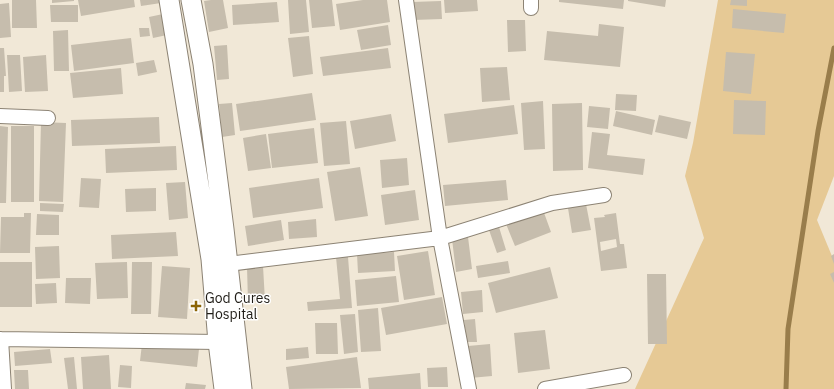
<svg xmlns="http://www.w3.org/2000/svg" width="834" height="389" font-family="'IBM Plex Sans',sans-serif">
	<style>
		.grass { fill: #e6c995 }
		.lines { fill: none; stroke-linecap: round; stroke-linejoin: round }
		.stream { stroke: #997d4b; stroke-width: 5 }
		.building { fill: #c6bdad; fill-rule: evenodd }
		.minor-casing { stroke: #8c8374; stroke-width: 16 }
		.secondary-casing { stroke: #8c8374; stroke-width: 21 }
		.minor { stroke: #fff; stroke-width: 14 }
		.secondary { stroke: #fff; stroke-width: 19 }
		.poi-dot { fill: #8c6507; stroke: #fff; stroke-width: 1.5 }
		.labels { text-anchor: middle; dominant-baseline: central; stroke-width: 3; stroke-linejoin: round; paint-order: stroke }
		.poi-label { font-size: 14px; fill: #1f1c16; stroke: #fff; text-anchor: start }
	</style>
	<rect width="100%" height="100%" fill="#f1e8d7"/>
	<path class="grass" d="M718 0H834V176L817 220 834 261V389H635L704 238 685 176 693 143Z"/>
	<g class="lines">
		<path class="stream" d="M786 389 788 329 818 131 834 48"/>
	</g>
	<path class="building" d="M12 0H36L37 28H12Z
		M52 0H74V1L52 3Z
		M78 0H134L135 7 81 16Z
		M140 0H160L161 3 141 6Z
		M211 0H223L228 28 209 32 204 1Z
		M288 0H306L309 32 290 34Z
		M309 0H332L335 26 312 28Z
		M363 0H387L390 22 340 30 336 4Z
		M444 0H477L478 11 445 13Z
		M559 0H624L623 9 559 2Z
		M628 0H666L665 7 628 1Z
		M731 0H747V6L730 5Z
		M441 1 442 19 413 20 412 2Z
		M277 2 279 22 233 25 232 5Z
		M9 3 11 37 0 38V4Z
		M50 5H78V22H51Z
		M733 9 786 14 784 33 732 28Z
		M163 14 167 35 153 38 149 17Z
		M507 20H525L526 51 508 52Z
		M599 24 624 27 620 67 544 60 547 31 598 36Z
		M388 25 391 45 361 50 357 30Z
		M139 28H149L150 36 140 37Z
		M68 30 69 71H54L53 31Z
		M309 36 313 74 293 77 288 38Z
		M131 38 134 63 74 71 71 45Z
		M227 45 229 79 217 80 214 46Z
		M0 48H4L6 76H4V92H0Z
		M388 48 391 68 323 76 320 57Z
		M726 52 755 54 751 94 723 91Z
		M7 55H20L22 91 9 92Z
		M46 55 48 91 25 92 23 57Z
		M154 60 157 72 138 76 136 63Z
		M507 67 510 100 482 102 480 68Z
		M121 68 123 94 73 98 70 73Z
		M312 93 316 120 240 131 236 104Z
		M616 94 637 95 636 111 615 110Z
		M734 100 766 101 765 135 733 134Z
		M543 101 545 149 524 150 521 103Z
		M232 103 235 135 222 137 219 104Z
		M582 103 583 170 553 171 552 104Z
		M514 105 518 134 448 143 444 114Z
		M589 106 610 108 608 129 587 127Z
		M616 111 655 120 652 135 613 126Z
		M391 114 396 141 355 149 350 121Z
		M659 115 691 122 687 139 655 132Z
		M159 117 160 143 72 146 71 120Z
		M346 121 350 164 324 166 320 123Z
		M41 122 66 123 63 202 39 201Z
		M0 126 8 127 6 203H0Z
		M11 126H34V202H11Z
		M314 128 318 163 272 168 268 134Z
		M592 132 610 134 607 155 645 159 643 175 588 168Z
		M266 134 271 168 248 171 243 138Z
		M176 146 177 170 106 173 105 149Z
		M407 158 409 185 382 188 380 160Z
		M360 167 368 216 335 221 327 172Z
		M81 178 101 179 99 208 79 207Z
		M319 178 323 208 253 218 249 188Z
		M506 180 508 200 445 206 443 185Z
		M185 182 188 218 169 220 166 183Z
		M156 188V211L126 212 125 189Z
		M415 190 419 220 385 225 381 195Z
		M585 199 591 230 572 233 567 202Z
		M40 203 64 204 63 212 40 211Z
		M543 210 551 232 515 246 506 224Z
		M24 213H31L30 253H0L1 217H24Z
		M616 213 620 244H624L627 268 601 271 594 218 605 217 604 215ZM616 239 617 247 601 251 600 242Z
		M37 214 59 215V235H36Z
		M316 219 317 237 289 239 288 222Z
		M281 220 284 240 248 246 245 226Z
		M499 227 506 250 497 253 489 230Z
		M176 232 178 256 112 259 111 235Z
		M468 237 472 269 456 272 452 239Z
		M59 246 60 278 36 279 35 247Z
		M428 251 435 295 404 300 397 256Z
		M394 252 395 271 358 273 357 254Z
		M834 254V264L831 256Z
		M336 257H348L352 308 308 311 307 302 340 299Z
		M508 261 510 273 478 278 476 266Z
		M0 262H32V307H0Z
		M127 262 128 298 97 299 95 263Z
		M132 262H152L151 314H131Z
		M162 266 190 268 187 319 158 317Z
		M263 266 265 301 248 302 247 267Z
		M550 267 558 298 496 313 488 283Z
		M834 272V283L830 274Z
		M647 274H666L667 344H648Z
		M396 276 399 302 357 306 355 280Z
		M66 278H91L90 304 65 303Z
		M56 283 57 303 36 304 35 284Z
		M482 290 483 312 463 314 461 292Z
		M442 297 447 324 386 335 381 308Z
		M378 308 381 351 361 352 358 310Z
		M355 314 358 352 344 354 340 315Z
		M475 319 477 342H467L464 320Z
		M315 323H337L338 354H316Z
		M545 330 550 369 518 373 514 333Z
		M142 344 199 349 197 367 140 361Z
		M490 344 492 376 470 378 468 346Z
		M308 347 309 358 286 360V349Z
		M50 349 52 363 15 366 14 352Z
		M109 355 111 389H83L81 357Z
		M74 357 77 389H68L64 358Z
		M357 357 361 388 289 389 286 367Z
		M120 365 132 366 131 388 118 387Z
		M447 367 448 387H428L427 368Z
		M14 370H28L29 389H15Z
		M420 373 421 389H369L368 378Z
		M186 383 206 385 205 389H185Z"/>
	<g class="lines">
		<defs>
			<path id="minor" d="M406 0 440 238 469 389
				M531 8V0
				M0 116 48 118
				M228 264 440 238 552 203 604 195
				M0 339 218 342
				M1 339 4 389
				M545 389 624 375"/>
			<path id="secondary" d="M169 0 211 259 218 342 224 389
				M191 0 203 64 224 229 242 389"/>
		</defs>
		<use href="#minor" class="minor-casing"/>
		<use href="#secondary" class="secondary-casing"/>
		<use href="#minor" class="minor"/>
		<use href="#secondary" class="secondary"/>
	</g>
	<path class="poi-dot" d="M194 300h4v4h4v4h-4v4h-4v-4h-4v-4h4z"/>
	<g class="labels">
		<g class="poi-label">
			<text x="205" y="298">God Cures<tspan x="205" dy="16">Hospital</tspan></text>
		</g>
	</g>
</svg>
